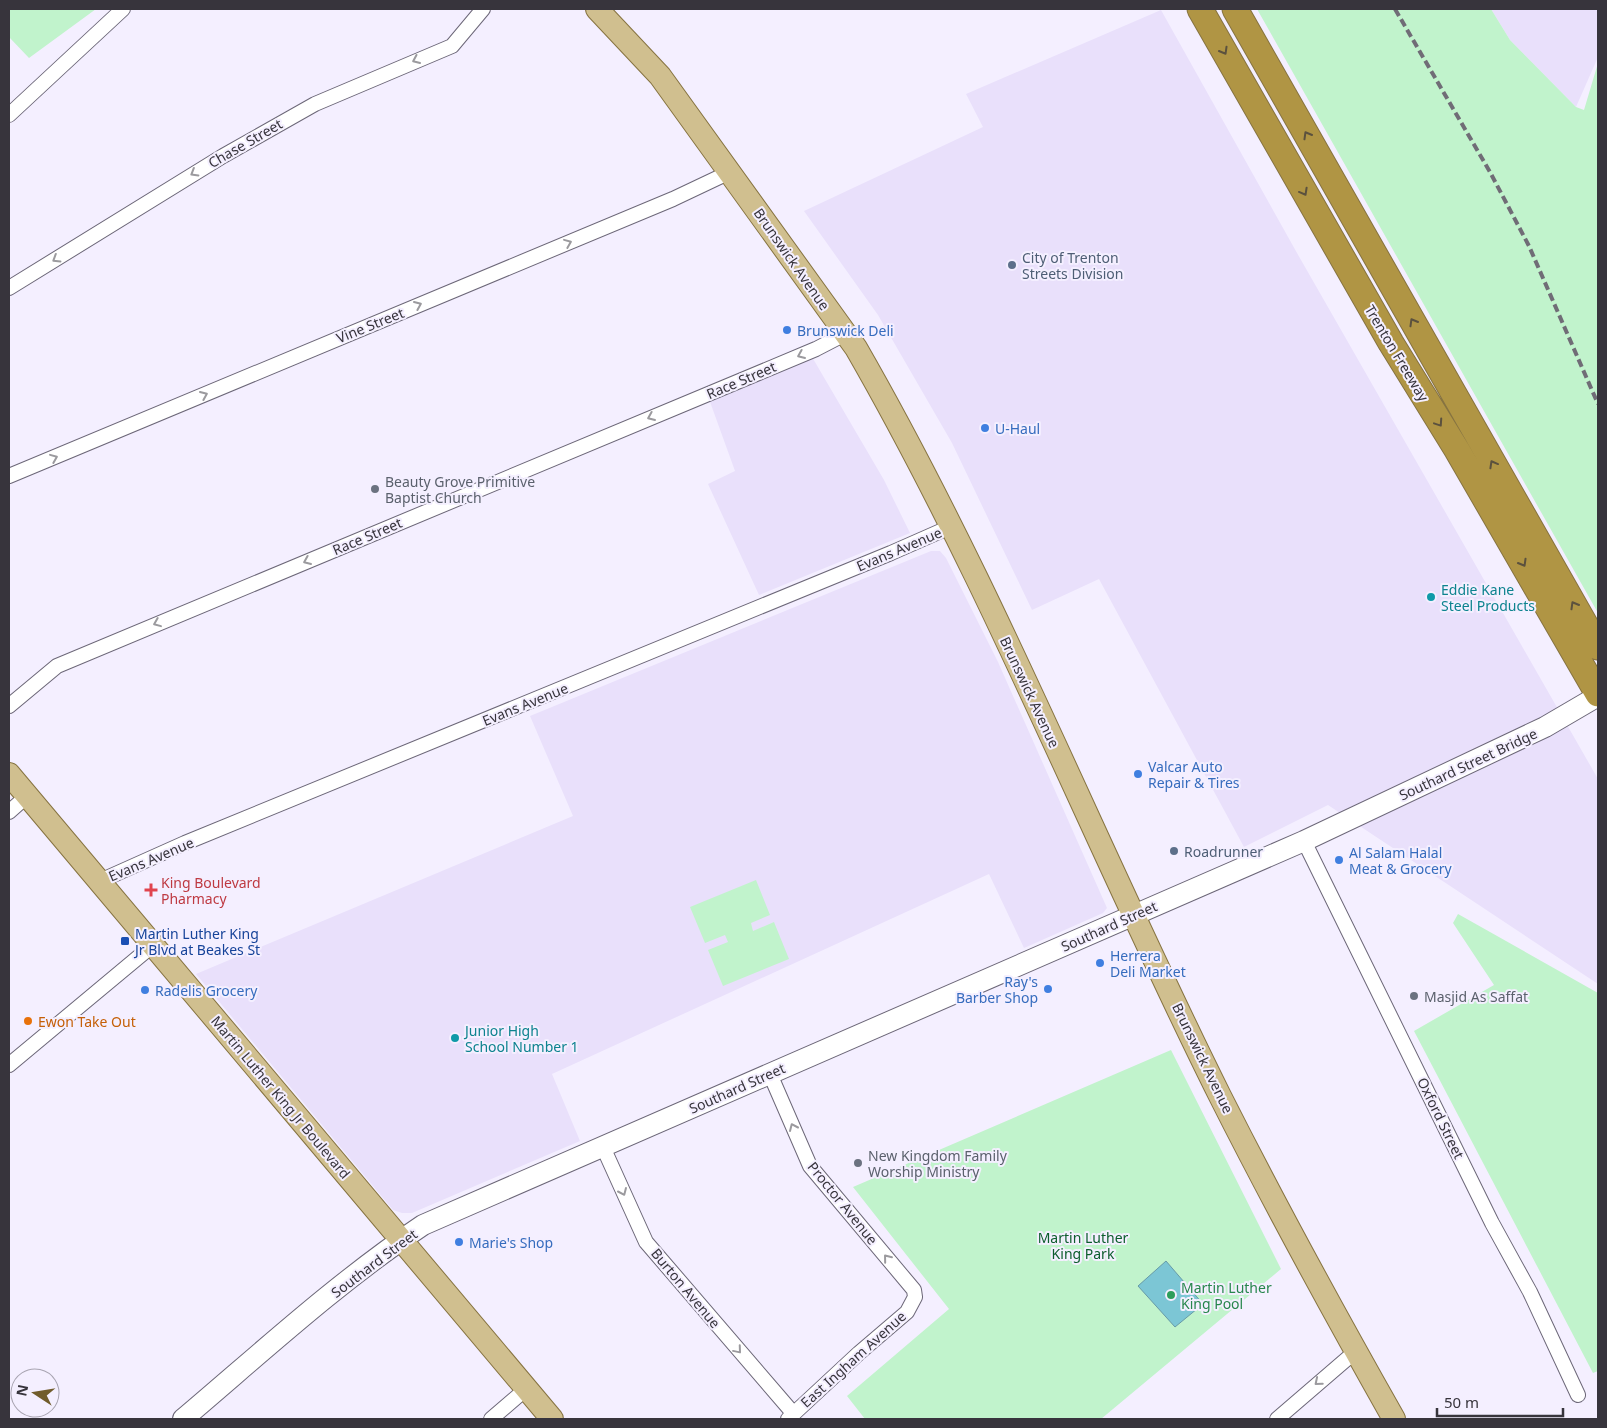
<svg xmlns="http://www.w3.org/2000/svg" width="1607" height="1428" font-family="'Noto Sans',sans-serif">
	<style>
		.built { fill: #e9e0fb }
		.green { fill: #c1f3cc }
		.water { fill: #7cc6d5; stroke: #679aa7 }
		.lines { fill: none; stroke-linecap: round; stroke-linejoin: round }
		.street-casing { stroke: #6c6778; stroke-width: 16 }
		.secondary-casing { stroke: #6c6778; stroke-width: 22 }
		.primary-casing { stroke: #867341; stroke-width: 24 }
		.highway-casing { stroke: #867341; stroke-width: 27 }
		.street { stroke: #fff; stroke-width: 14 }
		.secondary { stroke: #fff; stroke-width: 20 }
		.primary { stroke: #d0bf8f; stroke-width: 22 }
		.highway { stroke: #b09544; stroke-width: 25 }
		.rail { stroke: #706c76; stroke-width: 4; stroke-dasharray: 8 4; stroke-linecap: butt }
		.oneway { stroke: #5b513e }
		.oneway2 { stroke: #9b9a9e }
		.service-dot { fill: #5c6f8a; stroke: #f4efff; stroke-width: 2 }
		.shop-dot { fill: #3f7fe0; stroke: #f4efff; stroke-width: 2 }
		.worship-dot { fill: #6b7280; stroke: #f4efff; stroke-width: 2 }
		.culture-dot { fill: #0f9aa8; stroke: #f4efff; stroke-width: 2 }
		.health-dot { fill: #e0444e; stroke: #f4efff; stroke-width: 2 }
		.transit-dot { fill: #1a4fb4; stroke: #f4efff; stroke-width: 2 }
		.food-dot { fill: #e8710a; stroke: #f4efff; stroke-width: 2 }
		.leisure-dot { fill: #2e9e5b; stroke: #f4efff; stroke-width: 2 }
		.labels { text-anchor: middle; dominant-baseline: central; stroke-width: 4; stroke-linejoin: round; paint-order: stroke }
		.street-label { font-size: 14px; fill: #37343c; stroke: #f4efff }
		.service-label { font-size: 14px; fill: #4e5e75; stroke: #f4efff; text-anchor: start }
		.shop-label { font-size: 14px; fill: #366cbe; stroke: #f4efff; text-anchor: start }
		.worship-label { font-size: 14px; fill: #5b616d; stroke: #f4efff; text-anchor: start }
		.culture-label { font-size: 14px; fill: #0d838f; stroke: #f4efff; text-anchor: start }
		.health-label { font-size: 14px; fill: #be3a42; stroke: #f4efff; text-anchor: start }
		.transit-label { font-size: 14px; fill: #164399; stroke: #f4efff; text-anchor: start }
		.food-label { font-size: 14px; fill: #c56008; stroke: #f4efff; text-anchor: start }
		.park-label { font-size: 14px; fill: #0c5d2d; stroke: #f4efff }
		.leisure-label { font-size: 14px; fill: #27864d; stroke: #f4efff; text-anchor: start }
	</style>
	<rect width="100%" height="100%" fill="#f4efff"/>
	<path class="built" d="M1491 9H1598V57L1576 107 1510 40Z
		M1161 10 1297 253 1598 779V984L1328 805 1244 847 1099 579 1032 610 952 443 878 315 804 211 983 127 966 94Z
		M805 345 884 480 910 533 759 595 708 484 735 471 705 388Z
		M931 551H940L946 558 998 662 1107 908 1103 913 1024 948 989 874 552 1074 580 1141 412 1213H402L393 1210 196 974 573 816 530 716Z"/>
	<path class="green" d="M9 9H96L29 58 9 37Z
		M1257 9H1491L1510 40 1576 107 1584 110 1598 63V613Z
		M756 880 770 915 751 923 753 931 774 922 789 959 723 986 708 950 728 942 725 935 705 943 690 907Z
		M1458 914 1598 993V1371L1593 1373 1414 1031 1494 985 1453 923Z
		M1171 1050 1281 1269 1101 1419H865L847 1396 949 1309 853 1187Z"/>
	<path class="water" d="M1166 1261 1203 1304 1175 1327 1138 1286Z"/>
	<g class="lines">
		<defs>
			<path id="street" d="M9 115 123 9
				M9 288 223 156 315 104 452 46 483 9
				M9 476 673 199 730 172
				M9 706 57 666 816 349 845 334
				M9 812 27 796
				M1304 841 1492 1223 1530 1292 1578 1395
				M100 881 185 843 891 553 950 527
				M9 1065 153 945
				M770 1074 810 1166 914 1290 915 1297 907 1312 859 1353 788 1419
				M603 1147 646 1242 793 1413
				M491 1419 526 1389
				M1277 1419 1356 1351"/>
			<path id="secondary" d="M183 1419C261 1353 338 1282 423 1225L1304 841 1545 727 1598 696"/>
			<path id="primary" d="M597 9 660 76 856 348C994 588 1096 848 1220 1096 1275 1205 1334 1313 1394 1419
				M9 774 552 1419"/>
			<path id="highway" d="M1200 9 1391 343 1457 450 1598 694
				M1235 9 1598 647"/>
		</defs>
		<use href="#street" class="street-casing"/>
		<use href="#secondary" class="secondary-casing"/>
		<use href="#primary" class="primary-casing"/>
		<use href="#highway" class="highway-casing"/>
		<use href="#street" class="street"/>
		<use href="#secondary" class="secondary"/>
		<use href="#primary" class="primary"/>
		<use href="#highway" class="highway"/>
		<path class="rail" d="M1395 9 1490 172 1529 246 1598 404"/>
	</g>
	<defs><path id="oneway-chevron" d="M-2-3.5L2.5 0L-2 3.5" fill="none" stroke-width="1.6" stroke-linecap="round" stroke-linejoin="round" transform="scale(1.25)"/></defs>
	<g class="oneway">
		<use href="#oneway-chevron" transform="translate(1224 51) rotate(60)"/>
		<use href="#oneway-chevron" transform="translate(1307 135) rotate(-120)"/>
		<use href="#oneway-chevron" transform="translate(1304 192) rotate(61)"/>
		<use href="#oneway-chevron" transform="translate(1413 322) rotate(-120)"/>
		<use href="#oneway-chevron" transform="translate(1439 423) rotate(56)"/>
		<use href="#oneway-chevron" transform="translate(1493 464) rotate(-119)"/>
		<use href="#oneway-chevron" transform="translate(1523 563) rotate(60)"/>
		<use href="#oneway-chevron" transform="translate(1574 605) rotate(-120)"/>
	</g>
	<g class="oneway2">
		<use href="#oneway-chevron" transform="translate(416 60) rotate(156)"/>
		<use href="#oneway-chevron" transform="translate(194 173) rotate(149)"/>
		<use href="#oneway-chevron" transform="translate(568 243) rotate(-22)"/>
		<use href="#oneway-chevron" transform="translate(56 259) rotate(148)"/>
		<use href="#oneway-chevron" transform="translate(418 305) rotate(-23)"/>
		<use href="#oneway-chevron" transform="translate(801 355) rotate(157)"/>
		<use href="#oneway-chevron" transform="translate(204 395) rotate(-23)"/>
		<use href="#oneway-chevron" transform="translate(651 417) rotate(157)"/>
		<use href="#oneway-chevron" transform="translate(54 458) rotate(-22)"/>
		<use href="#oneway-chevron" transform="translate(307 561) rotate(157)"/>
		<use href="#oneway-chevron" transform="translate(157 623) rotate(158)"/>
		<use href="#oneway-chevron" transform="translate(793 1127) rotate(-114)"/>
		<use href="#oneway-chevron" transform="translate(623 1192) rotate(66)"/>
		<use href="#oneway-chevron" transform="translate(887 1258) rotate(-129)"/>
		<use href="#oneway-chevron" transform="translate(738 1350) rotate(50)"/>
		<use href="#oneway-chevron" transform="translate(1318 1382) rotate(140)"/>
	</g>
	<g class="service-dot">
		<circle cx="1012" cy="265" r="5"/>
		<circle cx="1174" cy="851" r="5"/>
	</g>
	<g class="shop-dot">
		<circle cx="787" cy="330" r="5"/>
		<circle cx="985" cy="428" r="5"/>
		<circle cx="1138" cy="774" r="5"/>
		<circle cx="1339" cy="860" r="5"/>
		<circle cx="1100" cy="963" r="5"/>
		<circle cx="1048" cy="989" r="5"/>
		<circle cx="145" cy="990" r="5"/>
		<circle cx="459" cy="1242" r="5"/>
	</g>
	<g class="worship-dot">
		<circle cx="375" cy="489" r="5"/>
		<circle cx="1414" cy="996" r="5"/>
		<circle cx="858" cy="1163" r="5"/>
	</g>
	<g class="culture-dot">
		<circle cx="1431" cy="597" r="5"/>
		<circle cx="455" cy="1038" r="5"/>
	</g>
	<path class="health-dot" d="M148.5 882.5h5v5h5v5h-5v5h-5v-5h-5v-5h5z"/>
	<rect class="transit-dot" x="120" y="936" width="10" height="10" rx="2.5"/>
	<circle class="food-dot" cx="28" cy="1021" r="5"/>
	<circle class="leisure-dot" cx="1171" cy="1295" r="5"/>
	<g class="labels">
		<g class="street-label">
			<text transform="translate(245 143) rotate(-30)">Chase Street</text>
			<text transform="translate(792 259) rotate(55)">Brunswick Avenue</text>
			<text transform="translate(370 325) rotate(-22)">Vine Street</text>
			<text transform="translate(1397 353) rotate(59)">Trenton Freeway</text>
			<text transform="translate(741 380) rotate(-23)">Race Street</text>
			<text transform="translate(367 536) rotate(-23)">Race Street</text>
			<text transform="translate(899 549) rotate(-23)">Evans Avenue</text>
			<text transform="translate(1030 692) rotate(65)">Brunswick Avenue</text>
			<text transform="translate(525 704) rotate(-22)">Evans Avenue</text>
			<text transform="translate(1468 764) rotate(-25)">Southard Street Bridge</text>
			<text transform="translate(151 859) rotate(-23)">Evans Avenue</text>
			<text transform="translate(1109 926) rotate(-24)">Southard Street</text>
			<text transform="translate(1203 1058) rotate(64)">Brunswick Avenue</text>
			<text transform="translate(737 1088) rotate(-24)">Southard Street</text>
			<text transform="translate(281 1097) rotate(50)">Martin Luther King Jr Boulevard</text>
			<text transform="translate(1441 1118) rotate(64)">Oxford Street</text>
			<text transform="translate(843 1203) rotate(51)">Proctor Avenue</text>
			<text transform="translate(374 1263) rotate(-37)">Southard Street</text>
			<text transform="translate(686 1288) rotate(50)">Burton Avenue</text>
			<text transform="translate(853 1359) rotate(-42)">East Ingham Avenue</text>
		</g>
		<g class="service-label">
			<text x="1022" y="257">City of Trenton<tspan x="1022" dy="16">Streets Division</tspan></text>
			<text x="1184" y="851">Roadrunner</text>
		</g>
		<g class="shop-label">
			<text x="797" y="330">Brunswick Deli</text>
			<text x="995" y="428">U-Haul</text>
			<text x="1148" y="766">Valcar Auto<tspan x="1148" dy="16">Repair &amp; Tires</tspan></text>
			<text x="1349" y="852">Al Salam Halal<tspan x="1349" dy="16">Meat &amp; Grocery</tspan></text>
			<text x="1110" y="955">Herrera<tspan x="1110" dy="16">Deli Market</tspan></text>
			<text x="1038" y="981" text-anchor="end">Ray's<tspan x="1038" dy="16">Barber Shop</tspan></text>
			<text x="155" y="990">Radelis Grocery</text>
			<text x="469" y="1242">Marie's Shop</text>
		</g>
		<g class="worship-label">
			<text x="385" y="481">Beauty Grove Primitive<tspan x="385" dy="16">Baptist Church</tspan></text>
			<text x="1424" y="996">Masjid As Saffat</text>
			<text x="868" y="1155">New Kingdom Family<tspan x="868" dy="16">Worship Ministry</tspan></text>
		</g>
		<g class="culture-label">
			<text x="1441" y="589">Eddie Kane<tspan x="1441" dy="16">Steel Products</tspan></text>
			<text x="465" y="1030">Junior High<tspan x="465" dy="16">School Number 1</tspan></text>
		</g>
		<g class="health-label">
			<text x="161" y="882">King Boulevard<tspan x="161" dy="16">Pharmacy</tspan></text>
		</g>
		<g class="transit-label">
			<text x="135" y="933">Martin Luther King<tspan x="135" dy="16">Jr Blvd at Beakes St</tspan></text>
		</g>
		<g class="food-label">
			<text x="38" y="1021">Ewon Take Out</text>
		</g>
		<g class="park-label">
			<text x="1083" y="1237">Martin Luther<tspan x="1083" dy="16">King Park</tspan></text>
		</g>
		<g class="leisure-label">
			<text x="1181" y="1287">Martin Luther<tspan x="1181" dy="16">King Pool</tspan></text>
		</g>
	</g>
	<rect width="1607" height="1428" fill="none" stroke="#37343c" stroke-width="20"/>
	<g transform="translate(35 1393) rotate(282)"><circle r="24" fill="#f4efff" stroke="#a8a4b1"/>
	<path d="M0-4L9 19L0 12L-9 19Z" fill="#715c2c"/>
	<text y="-8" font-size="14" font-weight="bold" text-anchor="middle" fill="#37343c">N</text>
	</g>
	<path d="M1437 1408v8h126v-8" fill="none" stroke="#37343c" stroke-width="2.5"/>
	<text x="1444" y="1408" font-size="15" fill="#37343c" stroke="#f4efff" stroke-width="4" paint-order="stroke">50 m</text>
</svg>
